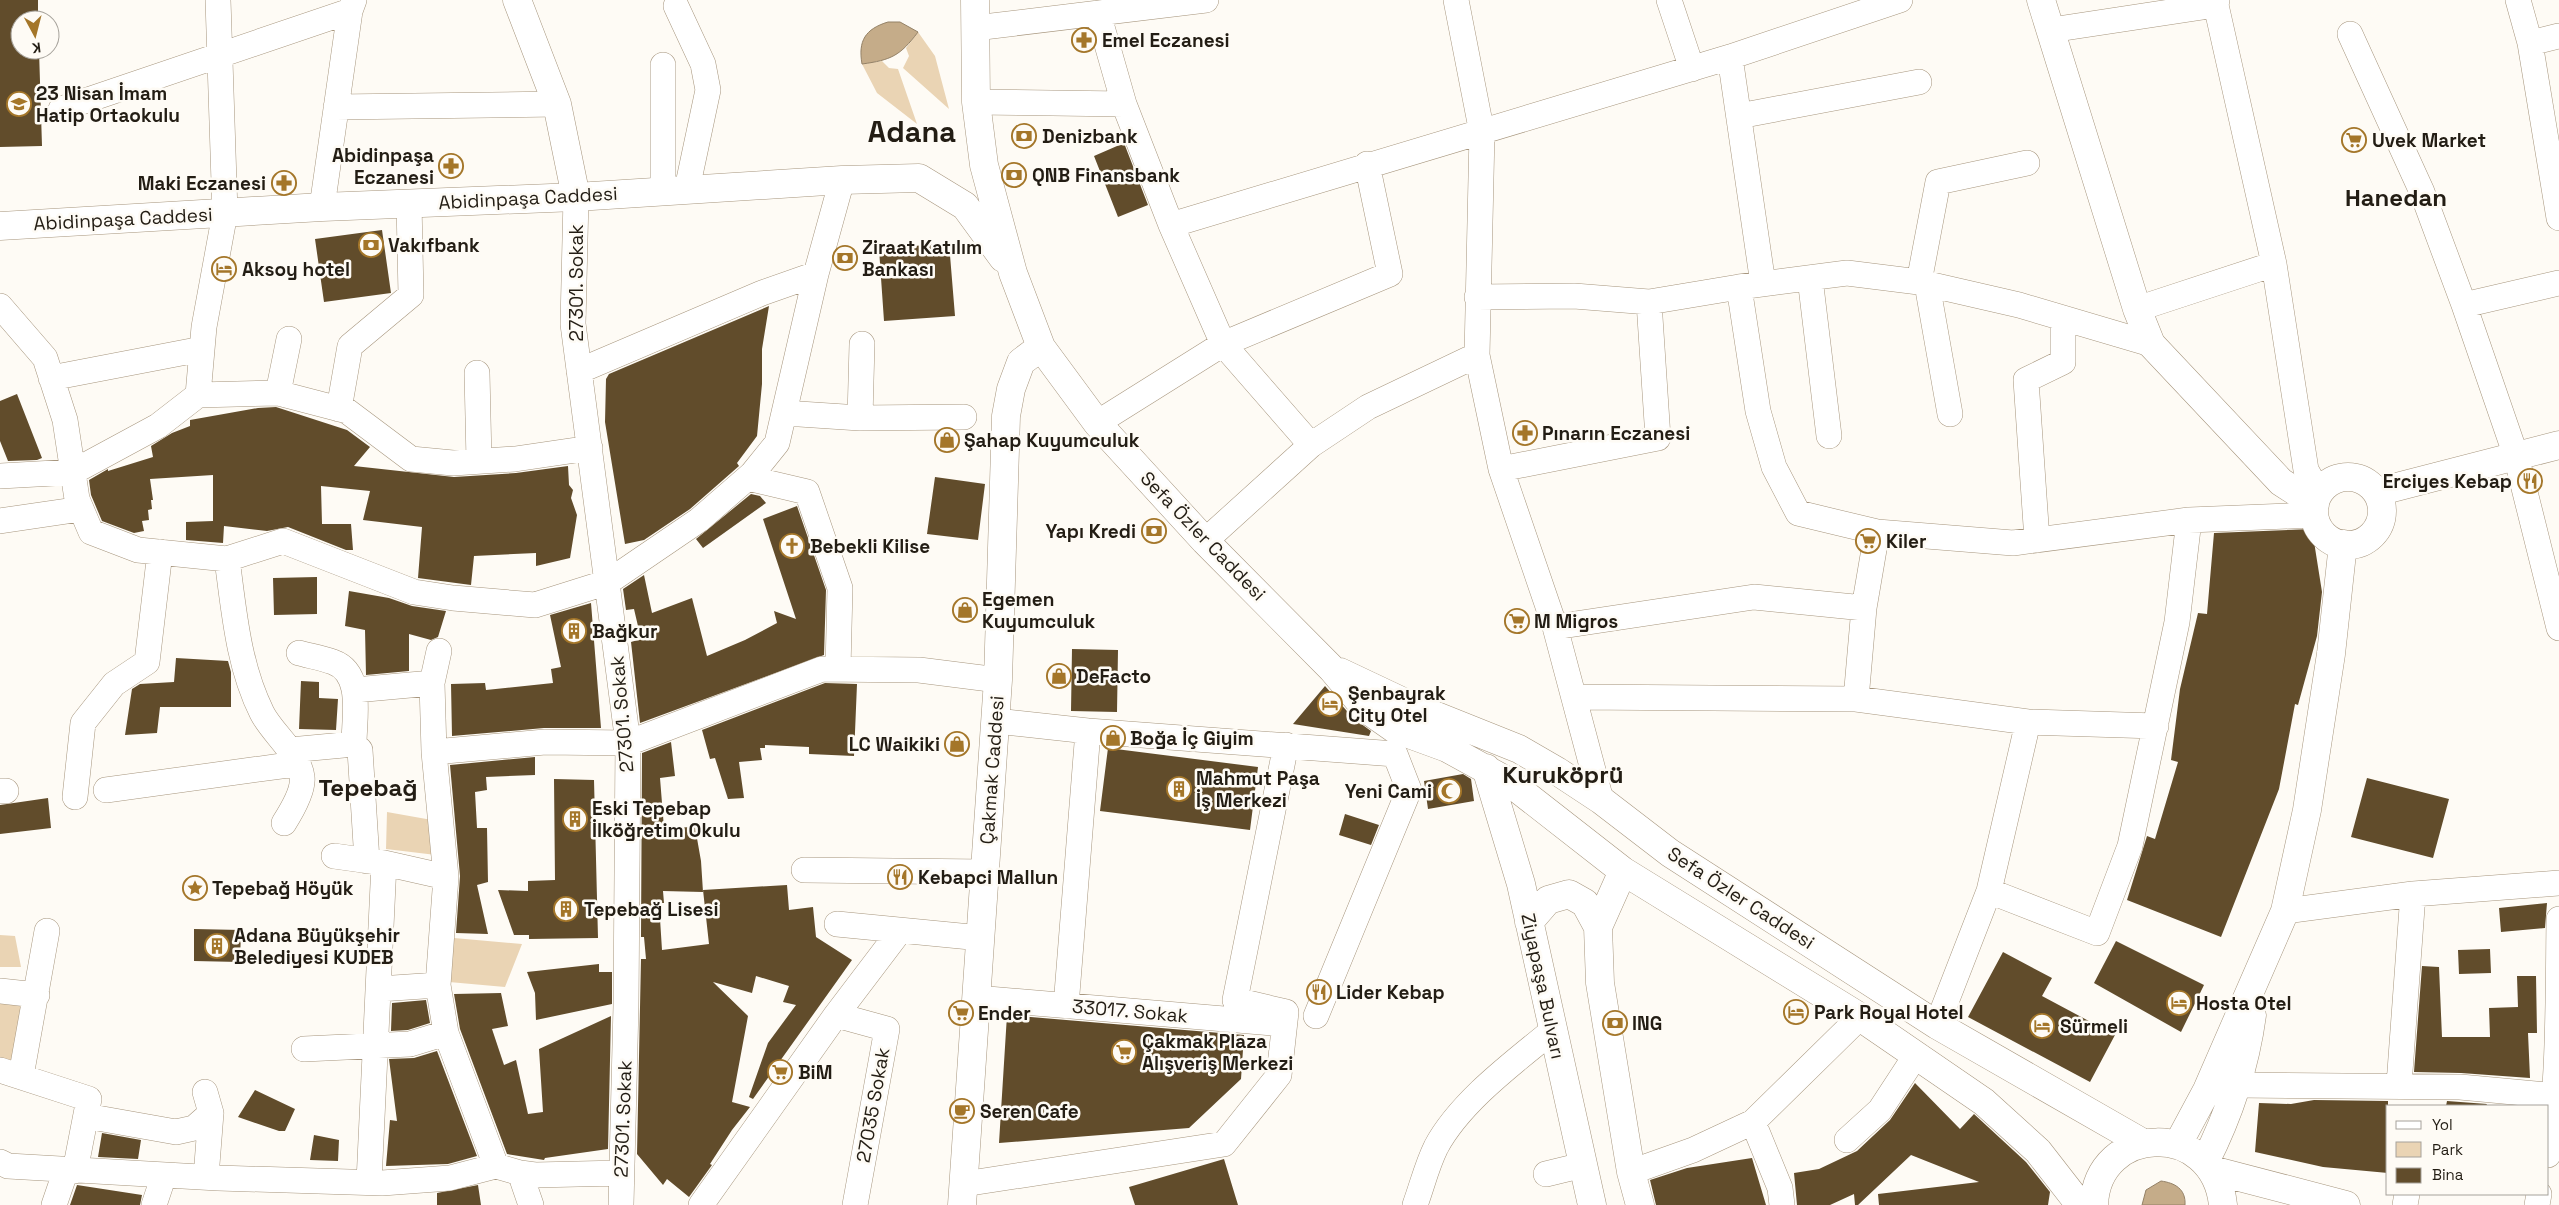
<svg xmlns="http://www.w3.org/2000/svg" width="2559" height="1205" font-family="'Space Grotesk',sans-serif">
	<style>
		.green { fill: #ead4b4 }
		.water { fill: #c5ac89; stroke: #948166 }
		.building { fill: #614c2b }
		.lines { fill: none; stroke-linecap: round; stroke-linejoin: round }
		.street-casing { stroke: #a7967e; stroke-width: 26 }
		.secondary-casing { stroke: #a7967e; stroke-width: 29 }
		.street { stroke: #fff; stroke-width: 25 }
		.secondary { stroke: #fff; stroke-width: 28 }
		.labels { text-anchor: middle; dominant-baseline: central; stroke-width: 5; stroke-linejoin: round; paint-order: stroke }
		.poi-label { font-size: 19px; font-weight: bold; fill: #231d14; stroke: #fefbf5; text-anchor: start }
		.street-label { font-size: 19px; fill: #231d14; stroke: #fefbf5 }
		.district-label { font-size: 24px; font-weight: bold; fill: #231d14; stroke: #fefbf5 }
		.town-label { font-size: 29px; font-weight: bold; fill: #231d14; stroke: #fefbf5 }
	</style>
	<rect width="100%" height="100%" fill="#fefbf5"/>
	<path class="green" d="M918 32 935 56 949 109 903 68 909 56 906 48Z
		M882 61 889 68 898 69 917 124 877 93 862 64Z
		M387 812 432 820 436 855 386 849Z
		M0 935 15 936 21 967H0Z
		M454 938 522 944 505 987 449 982Z
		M0 999 24 1003 14 1061 0 1059Z"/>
	<path class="water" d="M888 22H900L918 32C900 56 891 60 862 64 858 41 865 29 888 22Z
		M2161 1181C2175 1183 2186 1189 2185 1205H2142L2146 1190Z"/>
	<path class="building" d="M0 0H38V20H20V50H39L42 146 0 147Z
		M1124 143 1148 205 1118 217 1094 156Z
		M382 230 391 293 324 302 315 239Z
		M949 243 955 316 884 321 879 249Z
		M769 306 762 349V384L757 436 737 463 739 466 690 509 644 540 625 544 605 422 606 379 609 374Z
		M17 394 42 458 37 460 8 461 0 441V401Z
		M276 407 347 430 370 447 354 466 454 477 516 473 568 466 569 485 573 490 571 498 577 515 570 558 536 566V553L474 556 471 585 418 578 422 527 363 520 370 491 321 486 322 524H351L353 550H346L288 527 267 531 224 526 223 543 186 540V522L213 521V475L150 479 153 500H151L152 509 148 510 149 520 142 521 144 531 134 533 102 521 91 495 89 480 108 469V471L153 457 151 446 172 433 190 426V420L258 408Z
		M935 477 985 484 978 540 927 534Z
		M751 494 760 496 766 503 703 548 696 539Z
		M797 506 826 590 824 655 640 723 631 642 641 639 634 609 626 610 623 589 644 575 652 613 692 598 707 656 745 640 777 623 774 611 796 619 763 519Z
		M2312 529 2322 592 2317 636 2298 705 2295 704 2279 789 2221 937 2127 900 2147 836 2155 839 2178 762 2171 760 2180 689 2198 613 2207 614 2214 533Z
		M317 577V614L274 615 273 578Z
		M349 591 389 598 412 606 446 611 438 637 431 640 409 634V671L366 675 365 630 345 626Z
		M591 603 601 728H544L452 736 451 684 485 683 486 690 553 683 551 669 561 667 550 615Z
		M1072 649 1118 650 1117 712 1071 711Z
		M176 658 228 661 231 672V707H160L157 733 125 735 132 689 140 684 174 682Z
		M301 681 319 682V698L338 699 336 730 299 729Z
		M825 683 857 684 854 756 809 754V747L765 745V748H760L762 760 739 762 744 798 728 799 715 758 710 759 702 730Z
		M1325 686 1353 718 1371 731 1369 736 1293 724Z
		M671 742 675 776 660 778 664 828 695 827 701 861 703 892 663 891 664 903H659L662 950 709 944 703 890 787 885 789 910 813 907 816 937 852 960 753 1099 749 1097 768 1043 796 1005 783 1002 789 986 756 976 752 993 713 982 748 1016 732 1102 750 1107 732 1130 710 1164 712 1165 689 1197 667 1179 663 1185 637 1154 641 959H646L644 937H641L642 753Z
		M1108 748 1258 767 1250 830 1100 811Z
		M535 757V775L486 777 487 790 475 792 477 828H487L488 882 477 885 488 934 456 933 460 876 450 765Z
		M1463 774 1471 779 1474 801 1428 809 1424 781Z
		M2367 778 2449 799 2433 858 2351 837Z
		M554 779 594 780 598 938 529 939V935H514L498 890 528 891V881L555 880Z
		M48 798 51 828 0 834V805Z
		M1345 814 1379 825 1371 845 1339 835Z
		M2547 903 2545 928 2501 932 2499 908Z
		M194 929 241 930 240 962 194 961Z
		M2116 941 2204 985 2181 1032 2094 983Z
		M2490 949 2491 973 2459 974 2458 950Z
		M2003 952 2052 978 2042 996 2115 1035 2090 1082 1968 1017Z
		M599 964V972H612V1004L536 1020 535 993 527 972Z
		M2422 966 2439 967 2442 1037H2490L2489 1008 2518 1007 2517 976H2536L2537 1033H2528L2530 1078 2461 1073 2414 1072Z
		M501 993 508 1026 492 1029 504 1065 516 1060 528 1114 543 1112 539 1049 611 1016 608 1149 545 1158 544 1160 507 1154 460 1029 454 994Z
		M426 1000 430 1023 408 1030 391 1031 392 1003Z
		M1007 1015 1244 1035 1241 1079 1189 1128 999 1143Z
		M437 1051 477 1156 448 1164 386 1166 390 1120 397 1121 389 1059 414 1058Z
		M1915 1083 1960 1129 1974 1114 2026 1162 2050 1192 2048 1205H1879L1878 1194 1979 1182 1911 1155 1858 1205H1855L1854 1194 1830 1205H1797L1794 1173 1819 1169 1857 1151 1890 1120Z
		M255 1090 295 1109 285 1131H279L238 1117Z
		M2314 1100 2388 1101V1173L2323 1167 2255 1152 2259 1103 2291 1104Z
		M2447 1101 2487 1104 2486 1106H2446Z
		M102 1133 141 1140 138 1159 98 1157Z
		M314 1135 339 1140 338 1161 310 1160Z
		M1752 1158 1766 1205H1656L1650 1180 1687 1168Z
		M1224 1159 1238 1205H1135L1129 1187Z
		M77 1185 142 1195 140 1205H70Z
		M478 1185 481 1205H437V1193Z"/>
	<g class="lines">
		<defs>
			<path id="street" d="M1456 0 1482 133 1477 355 1501 469 1555 627 1601 800
				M1669 0 1692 69
				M2217 0 2216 5 2274 264 2306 470 2319 493
				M2518 0 2530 43 2559 218
				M676 6 703 64 708 90 687 189
				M1098 13 1124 104 1171 225 1223 344 1311 445
				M975 28 1206 0
				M2051 30 2216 5
				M2350 34 2422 192 2464 305 2516 456 2559 628
				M2530 43 2559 36
				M1730 57 1763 284
				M976 102 1124 104
				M336 107 557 104
				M61 109 350 11
				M1739 116 1919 82
				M663 191V65
				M576 197 573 324 628 743 626 1005 621 1205
				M322 207 350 11 354 0
				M1171 225 1730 57 1900 0
				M1810 278 1829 436
				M1919 282 1938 182 2027 163
				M1927 284 1950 414
				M1739 287 1758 411 1774 467 1798 513 1877 532 2013 543 2189 520 2314 515
				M1477 297 1574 296 1649 302 1739 287 1847 273 1919 282 2019 305 2151 344
				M2464 305 2559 283
				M0 306 45 358 65 420 77 499 91 532 138 550 227 559C234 611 238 665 262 713 272 733 299 753 302 777 304 790 291 812 284 823
				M2137 309 2274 264
				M579 371 762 293 816 274
				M477 373 479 461
				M51 378 202 349
				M278 393 289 339
				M198 395 204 327 225 213 218 0
				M339 409 350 346 411 295 409 203
				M784 413 860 418 964 417
				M860 418 862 344
				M1097 423 1223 344 1390 274 1367 164
				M1501 469 1658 438 1649 302
				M0 476 73 472 158 426 198 395 278 393 347 411 411 459 453 463 515 459 590 448
				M748 478 807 492 840 588 838 669
				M0 521 81 509
				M2037 540 2026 380 2063 362V318
				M1205 541 1311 445 1368 407 1477 355
				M227 559 283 541 414 592 453 598 535 605 608 582 699 520 752 474 777 443 816 274 842 180
				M1555 627 1754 597 1864 608
				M439 651 432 683 434 752 446 877 438 985 446 1033 496 1166
				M299 653C310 656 322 658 333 662 364 673 354 718 354 744
				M355 690 432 683
				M1576 697 1856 699 2028 722 2156 726
				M1856 699 1864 608 1877 532
				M996 721 1088 731 1395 754 1409 790 1316 1016
				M290 750 354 744 360 750 367 861
				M434 752 545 742 628 743 822 669 919 670 998 680
				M106 790 296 764
				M0 791H6
				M75 797 83 723 114 684 147 662 160 552
				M334 856 384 863 446 877
				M804 870 985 872
				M1989 891 2097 933 2130 846 2177 622 2189 520
				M2285 911 2413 894 2559 883
				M837 924 981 938
				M379 989 438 985
				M0 991 37 995
				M976 998 1284 1024
				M1066 1006 1088 731
				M836 1015 887 1029 855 1205
				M1937 1025 1989 891 2028 722
				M304 1049 410 1044 446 1033
				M0 1070 89 1099 75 1171
				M21 1076 47 931
				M2238 1085 2460 1087 2557 1096
				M2399 1085 2413 894
				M86 1116 176 1132 194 1128 211 1113 205 1092
				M1847 1140 1880 1110 1916 1055
				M2548 1155C2559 1080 2558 996 2559 919
				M0 1162 8 1166 218 1178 382 1183 450 1178 496 1166 520 1173 535 1175 621 1173
				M1631 1172 1693 1150 1753 1122
				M520 1173 531 1205
				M1546 1174 1583 1165
				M206 1177 211 1113
				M369 1182 384 863
				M964 1184 1224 1144 1279 1075 1286 1012 1235 1000 1286 745
				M54 1205 66 1170
				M154 1205 164 1175
				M701 1205 836 1015 899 932
				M1415 1205C1422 1186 1427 1165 1436 1147 1460 1102 1513 1063 1552 1031
				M1782 1205 1780 1188 1753 1122 1860 1017
				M2405 1205 2407 1194
				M2537 1205 2539 1194"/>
			<path id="secondary" d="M517 0 557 104 576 197
				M975 0 976 102 984 165 1013 273 1041 347 1097 423 1205 541 1332 669 1365 708 1395 729 1447 748 1509 782 1623 871 1860 1017 1984 1102 2038 1151 2080 1205
				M2041 0 2137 309 2151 344 2281 482 2315 504
				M0 226 322 207 576 197 842 180 919 178 965 206 1003 258
				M2314 511a34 34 0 1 1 68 0a34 34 0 1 1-68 0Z
				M2377 492 2559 445
				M1340 672 1414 707 1519 749 1557 771 1601 800 1670 853 1937 1025 2143 1143
				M1486 768 1521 884 1592 1205
				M1623 871 1598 927 1600 983 1631 1172 1640 1205
				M1529 922 1548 900 1569 894 1585 903 1598 927
				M2178 1144 2207 1090 2285 911 2307 810 2331 654 2343 544
				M2205 1162C2229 1115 2245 1067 2252 1015
				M2212 1170 2346 1205
				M962 1205 998 680 1006 416 1011 389 1021 362 1041 347
				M2094 1205C2097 1124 2214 1119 2223 1205"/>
		</defs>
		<use href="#street" class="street-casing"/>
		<use href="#secondary" class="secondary-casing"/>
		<use href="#street" class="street"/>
		<use href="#secondary" class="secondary"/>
	</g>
	<defs>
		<symbol id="pharmacy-ring" viewBox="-11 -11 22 22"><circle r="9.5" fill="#fefbf5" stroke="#a47629" stroke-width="1.5"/><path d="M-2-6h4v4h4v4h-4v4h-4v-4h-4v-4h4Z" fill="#a47629"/></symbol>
		<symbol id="school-ring" viewBox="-11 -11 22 22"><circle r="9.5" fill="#fefbf5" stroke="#a47629" stroke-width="1.5"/><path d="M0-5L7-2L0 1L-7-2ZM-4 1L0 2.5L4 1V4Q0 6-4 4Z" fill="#a47629"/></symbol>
		<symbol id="bank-ring" viewBox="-11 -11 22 22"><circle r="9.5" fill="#fefbf5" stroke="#a47629" stroke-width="1.5"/><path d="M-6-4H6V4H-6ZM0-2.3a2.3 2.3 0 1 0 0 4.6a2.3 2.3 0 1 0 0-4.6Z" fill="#a47629"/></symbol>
		<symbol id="supermarket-ring" viewBox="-11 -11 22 22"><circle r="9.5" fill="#fefbf5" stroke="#a47629" stroke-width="1.5"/><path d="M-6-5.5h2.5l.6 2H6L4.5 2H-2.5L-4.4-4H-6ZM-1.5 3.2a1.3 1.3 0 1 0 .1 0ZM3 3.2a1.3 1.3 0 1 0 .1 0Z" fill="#a47629"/></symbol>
		<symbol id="hotel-ring" viewBox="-11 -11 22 22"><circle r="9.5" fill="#fefbf5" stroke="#a47629" stroke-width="1.5"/><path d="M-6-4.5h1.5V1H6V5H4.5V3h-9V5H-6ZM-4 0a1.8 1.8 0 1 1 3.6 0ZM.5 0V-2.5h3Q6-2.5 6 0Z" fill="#a47629"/></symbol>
		<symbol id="shop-ring" viewBox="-11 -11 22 22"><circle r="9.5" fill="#fefbf5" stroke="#a47629" stroke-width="1.5"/><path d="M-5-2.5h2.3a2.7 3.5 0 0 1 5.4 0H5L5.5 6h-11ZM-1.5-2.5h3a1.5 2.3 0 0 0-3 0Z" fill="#a47629"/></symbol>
		<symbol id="restaurant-ring" viewBox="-11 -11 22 22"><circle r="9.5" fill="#fefbf5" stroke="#a47629" stroke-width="1.5"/><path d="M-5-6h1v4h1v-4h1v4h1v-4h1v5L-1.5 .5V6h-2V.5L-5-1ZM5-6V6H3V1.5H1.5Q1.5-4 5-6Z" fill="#a47629"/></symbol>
		<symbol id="church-ring" viewBox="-11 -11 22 22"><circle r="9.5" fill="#fefbf5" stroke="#a47629" stroke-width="1.5"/><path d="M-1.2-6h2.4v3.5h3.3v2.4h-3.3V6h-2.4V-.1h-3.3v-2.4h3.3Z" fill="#a47629"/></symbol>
		<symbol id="building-ring" viewBox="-11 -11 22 22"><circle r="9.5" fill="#fefbf5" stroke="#a47629" stroke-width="1.5"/><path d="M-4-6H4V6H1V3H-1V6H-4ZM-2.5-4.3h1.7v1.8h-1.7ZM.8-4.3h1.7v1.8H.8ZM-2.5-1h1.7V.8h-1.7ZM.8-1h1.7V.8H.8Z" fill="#a47629"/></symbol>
		<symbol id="mosque-ring" viewBox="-11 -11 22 22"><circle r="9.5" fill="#fefbf5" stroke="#a47629" stroke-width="1.5"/><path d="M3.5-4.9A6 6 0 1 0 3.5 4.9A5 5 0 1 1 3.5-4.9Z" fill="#a47629"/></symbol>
		<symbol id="sight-ring" viewBox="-11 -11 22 22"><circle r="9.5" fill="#fefbf5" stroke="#a47629" stroke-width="1.5"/><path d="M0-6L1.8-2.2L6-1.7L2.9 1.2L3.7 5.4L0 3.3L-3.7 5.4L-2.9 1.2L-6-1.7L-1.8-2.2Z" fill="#a47629"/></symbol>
		<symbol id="cafe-ring" viewBox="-11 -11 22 22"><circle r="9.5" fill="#fefbf5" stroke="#a47629" stroke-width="1.5"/><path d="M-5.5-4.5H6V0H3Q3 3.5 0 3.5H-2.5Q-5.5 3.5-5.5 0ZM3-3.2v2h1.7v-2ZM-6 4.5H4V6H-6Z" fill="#a47629"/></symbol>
	</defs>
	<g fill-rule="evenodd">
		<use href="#pharmacy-ring" x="1070" y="26" width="28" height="28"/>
		<use href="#school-ring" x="5" y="90" width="28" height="28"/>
		<use href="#bank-ring" x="1010" y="122" width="28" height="28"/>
		<use href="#supermarket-ring" x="2340" y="126" width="28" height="28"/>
		<use href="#pharmacy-ring" x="437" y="152" width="28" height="28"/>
		<use href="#bank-ring" x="1000" y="161" width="28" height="28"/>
		<use href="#pharmacy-ring" x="270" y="169" width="28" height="28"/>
		<use href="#bank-ring" x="357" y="231" width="28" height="28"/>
		<use href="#bank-ring" x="831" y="244" width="28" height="28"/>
		<use href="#hotel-ring" x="210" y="255" width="28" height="28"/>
		<use href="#pharmacy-ring" x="1511" y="419" width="28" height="28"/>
		<use href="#shop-ring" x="933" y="426" width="28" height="28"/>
		<use href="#restaurant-ring" x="2516" y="467" width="28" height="28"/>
		<use href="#bank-ring" x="1140" y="517" width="28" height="28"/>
		<use href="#supermarket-ring" x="1854" y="527" width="28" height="28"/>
		<use href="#church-ring" x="778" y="532" width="28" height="28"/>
		<use href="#shop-ring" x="951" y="596" width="28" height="28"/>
		<use href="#supermarket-ring" x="1503" y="607" width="28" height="28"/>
		<use href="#building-ring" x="560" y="617" width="28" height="28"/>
		<use href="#shop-ring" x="1045" y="662" width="28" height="28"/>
		<use href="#hotel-ring" x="1316" y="690" width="28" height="28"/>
		<use href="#shop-ring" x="1099" y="724" width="28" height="28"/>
		<use href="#shop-ring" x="943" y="730" width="28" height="28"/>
		<use href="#building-ring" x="1165" y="775" width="28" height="28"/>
		<use href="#mosque-ring" x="1435" y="777" width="28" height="28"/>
		<use href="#building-ring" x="561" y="805" width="28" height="28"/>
		<use href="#restaurant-ring" x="886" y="863" width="28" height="28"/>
		<use href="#sight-ring" x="181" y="874" width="28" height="28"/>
		<use href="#building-ring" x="552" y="895" width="28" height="28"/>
		<use href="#building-ring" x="203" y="932" width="28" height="28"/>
		<use href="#restaurant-ring" x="1305" y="978" width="28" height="28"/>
		<use href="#hotel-ring" x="2165" y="989" width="28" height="28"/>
		<use href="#hotel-ring" x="1782" y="998" width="28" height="28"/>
		<use href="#supermarket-ring" x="947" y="999" width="28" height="28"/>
		<use href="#bank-ring" x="1601" y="1009" width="28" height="28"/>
		<use href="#hotel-ring" x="2028" y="1012" width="28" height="28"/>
		<use href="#supermarket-ring" x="1110" y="1038" width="28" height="28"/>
		<use href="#supermarket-ring" x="766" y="1058" width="28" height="28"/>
		<use href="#cafe-ring" x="948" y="1097" width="28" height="28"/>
	</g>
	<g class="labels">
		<g class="poi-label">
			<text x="1102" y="40">Emel Eczanesi</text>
			<text x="36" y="93">23 Nisan İmam<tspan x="36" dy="22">Hatip Ortaokulu</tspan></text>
			<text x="1042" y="136">Denizbank</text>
			<text x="2372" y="140">Uvek Market</text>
			<text x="434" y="155" text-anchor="end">Abidinpaşa<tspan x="434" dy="22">Eczanesi</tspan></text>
			<text x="1032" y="175">QNB Finansbank</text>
			<text x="266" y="183" text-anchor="end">Maki Eczanesi</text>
			<text x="388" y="245">Vakıfbank</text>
			<text x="862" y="247">Ziraat Katılım<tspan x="862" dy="22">Bankası</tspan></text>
			<text x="242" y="269">Aksoy hotel</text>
			<text x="1542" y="433">Pınarın Eczanesi</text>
			<text x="964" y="440">Şahap Kuyumculuk</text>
			<text x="2512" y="481" text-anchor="end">Erciyes Kebap</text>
			<text x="1136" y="531" text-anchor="end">Yapı Kredi</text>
			<text x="1886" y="541">Kiler</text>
			<text x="810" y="546">Bebekli Kilise</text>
			<text x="982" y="599">Egemen<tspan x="982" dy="22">Kuyumculuk</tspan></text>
			<text x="1534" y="621">M Migros</text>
			<text x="592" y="631">Bağkur</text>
			<text x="1076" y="676">DeFacto</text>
			<text x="1348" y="693">Şenbayrak<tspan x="1348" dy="22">City Otel</tspan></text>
			<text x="1130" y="738">Boğa İç Giyim</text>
			<text x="940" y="744" text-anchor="end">LC Waikiki</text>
			<text x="1196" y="778">Mahmut Paşa<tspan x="1196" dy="22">İş Merkezi</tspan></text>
			<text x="1432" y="791" text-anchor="end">Yeni Cami</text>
			<text x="592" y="808">Eski Tepebap<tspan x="592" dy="22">İlköğretim Okulu</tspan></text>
			<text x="918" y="877">Kebapci Mallun</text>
			<text x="212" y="888">Tepebağ Höyük</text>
			<text x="584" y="909">Tepebağ Lisesi</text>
			<text x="234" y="935">Adana Büyükşehir<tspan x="234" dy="22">Belediyesi KUDEB</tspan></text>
			<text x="1336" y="992">Lider Kebap</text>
			<text x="2196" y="1003">Hosta Otel</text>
			<text x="1814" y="1012">Park Royal Hotel</text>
			<text x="978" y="1013">Ender</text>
			<text x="1632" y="1023">ING</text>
			<text x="2060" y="1026">Sürmeli</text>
			<text x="1142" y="1041">Çakmak Plaza<tspan x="1142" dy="22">Alışveriş Merkezi</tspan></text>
			<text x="798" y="1072">BiM</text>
			<text x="980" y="1111">Seren Cafe</text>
		</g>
		<g class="street-label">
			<text transform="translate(528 198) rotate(-3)">Abidinpaşa Caddesi</text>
			<text transform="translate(123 219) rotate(-3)">Abidinpaşa Caddesi</text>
			<text transform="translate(576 283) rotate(-90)">27301. Sokak</text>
			<text transform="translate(1203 536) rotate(46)">Sefa Özler Caddesi</text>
			<text transform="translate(622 714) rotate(-95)">27301. Sokak</text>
			<text transform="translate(992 770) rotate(-86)">Çakmak Caddesi</text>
			<text transform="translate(1741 898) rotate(33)">Sefa Özler Caddesi</text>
			<text transform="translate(1543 986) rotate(78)">Ziyapaşa Bulvarı</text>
			<text transform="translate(1130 1011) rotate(5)">33017. Sokak</text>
			<text transform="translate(873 1105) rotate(-80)">27035 Sokak</text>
			<text transform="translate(623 1119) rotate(-88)">27301. Sokak</text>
		</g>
		<g class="district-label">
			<text x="2396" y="197">Hanedan</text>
			<text x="1563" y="774">Kuruköprü</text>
			<text x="368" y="787">Tepebağ</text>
		</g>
		<g class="town-label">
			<text x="912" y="131">Adana</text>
		</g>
	</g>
	<rect x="2386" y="1105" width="162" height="90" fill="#fefbf5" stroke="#a6a29b"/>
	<rect x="2396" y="1121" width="25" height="8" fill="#ffffff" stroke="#a6a29b"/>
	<text x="2432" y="1130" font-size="15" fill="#231d14">Yol</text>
	<rect x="2396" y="1142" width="25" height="15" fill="#ead4b4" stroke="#a6a29b"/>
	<text x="2432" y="1155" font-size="15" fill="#231d14">Park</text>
	<rect x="2396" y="1168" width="25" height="15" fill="#614c2b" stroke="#a6a29b"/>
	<text x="2432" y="1180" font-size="15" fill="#231d14">Bina</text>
	<g transform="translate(35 35) rotate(173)"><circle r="24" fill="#fefbf5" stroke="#a6a29b"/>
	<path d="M0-4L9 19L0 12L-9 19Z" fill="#a47629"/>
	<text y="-8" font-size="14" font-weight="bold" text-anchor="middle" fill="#231d14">K</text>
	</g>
</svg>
